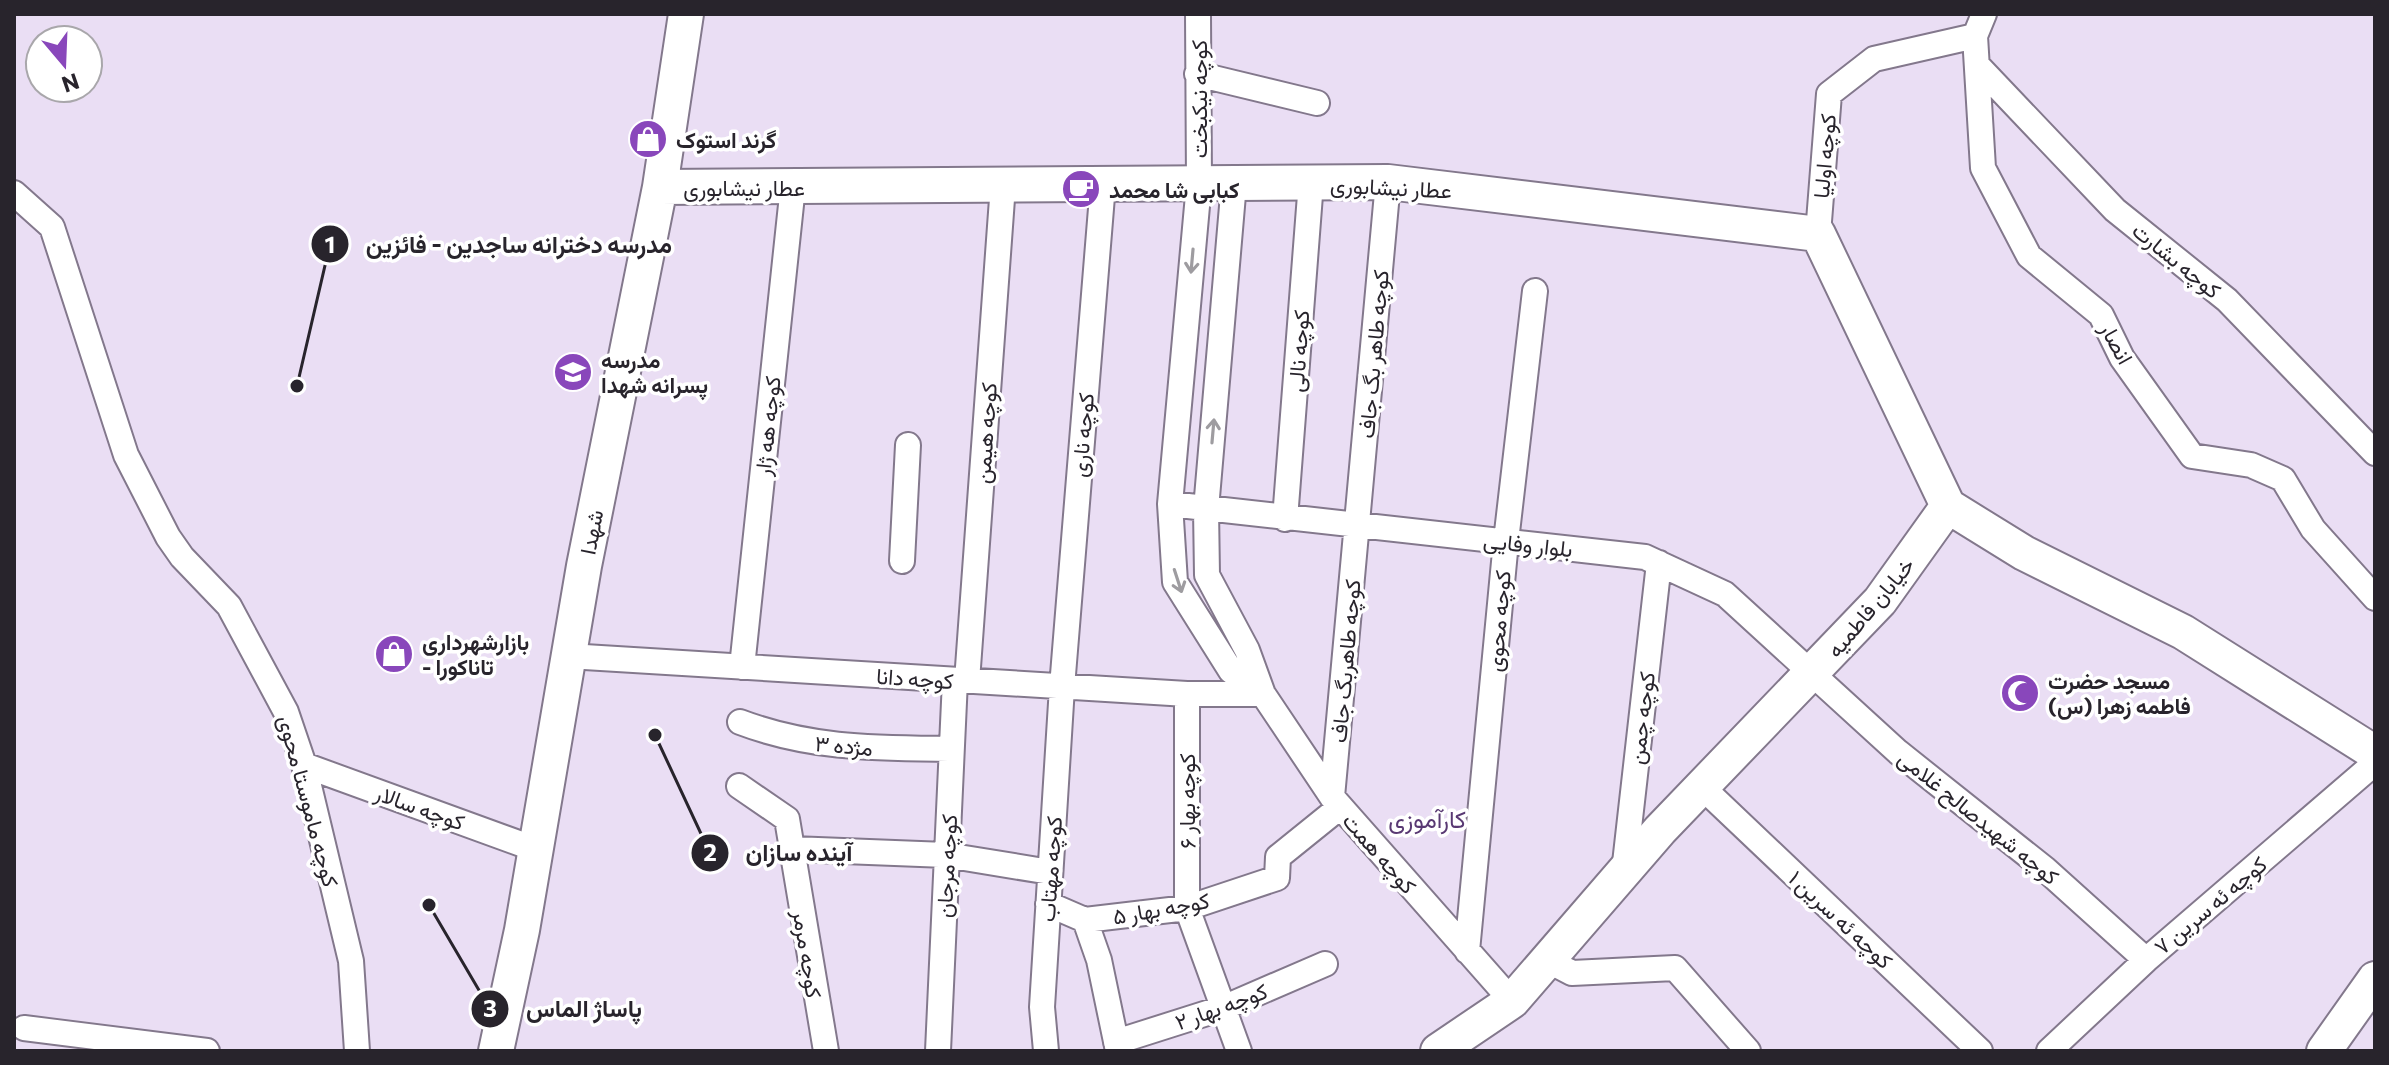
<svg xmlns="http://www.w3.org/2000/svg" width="2389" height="1065" font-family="Commissioner,Vazirmatn,sans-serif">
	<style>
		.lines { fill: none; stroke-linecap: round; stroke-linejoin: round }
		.street-casing { stroke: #83788c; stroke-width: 28 }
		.secondary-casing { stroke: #83788c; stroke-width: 38 }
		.street { stroke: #fff; stroke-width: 24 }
		.secondary { stroke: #fff; stroke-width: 34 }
		.oneway { stroke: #9e9ca0 }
		.labels { text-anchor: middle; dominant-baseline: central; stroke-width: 7; stroke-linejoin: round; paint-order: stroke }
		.street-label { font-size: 22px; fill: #28242c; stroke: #fff }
		.poi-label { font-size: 22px; font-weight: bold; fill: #28242c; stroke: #fff; text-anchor: start }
		.neighbourhood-label { font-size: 24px; fill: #593973; stroke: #fff }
		.leader { fill: none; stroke: #28242c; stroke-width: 3 }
		.callout-dot { fill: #28242c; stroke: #fff; stroke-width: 3 }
		.mark-label { font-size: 24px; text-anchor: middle; font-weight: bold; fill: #fff }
		.callout-label { font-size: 24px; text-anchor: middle; font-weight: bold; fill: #28242c; stroke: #fff; stroke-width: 7; stroke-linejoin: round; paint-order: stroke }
	</style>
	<rect width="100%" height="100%" fill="#eadef4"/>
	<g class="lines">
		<defs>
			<path id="street" d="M1198 14 1199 184 1170 504 1175 582 1231 671 1263 694
				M1984 14 1975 36 1983 168 2029 256 2101 315 2122 358 2192 456 2251 465 2283 479 2313 529 2375 598
				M1979 67 2115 210 2227 300 2375 453
				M1197 74 1317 103
				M1234 183 1206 509 1207 575 1247 650 1263 694 1332 797 1512 1001
				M14 193 52 227 126 455 168 537 182 557 229 606 286 712 304 765 351 961 357 1051
				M1818 234 1829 94 1874 59 1975 36
				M1170 504 1645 557 1725 594 1898 752 2045 869 2146 960
				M1285 519 1311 182
				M902 561 908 445
				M568 656 1187 694H1263
				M742 667 793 186
				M967 681 1003 185
				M1187 694V908L1239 1051
				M740 722C811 749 877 748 951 749
				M304 765 535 849
				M739 786 787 819 826 1051
				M1702 787 1980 1051
				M1332 797 1388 182
				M792 849 946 855 1050 872
				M1624 872 1659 563
				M1048 904 1085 920 1099 960 1118 1051
				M1085 920 1187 908 1277 878 1278 857 1340 807
				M1467 951 1506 541 1535 291
				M1547 960 1572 973 1675 968 1748 1051
				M24 1028 207 1051
				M1116 1042 1223 1008 1325 964
				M938 1051 955 680
				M1046 1051 1042 1007 1062 687 1103 184
				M2049 1051 2146 960 2375 763"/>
			<path id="secondary" d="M660 187 1388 182 1818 234 1948 506
				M1948 506 2024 553 2183 632 2375 753
				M496 1051 522 930 584 566 660 187 686 14
				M1438 1051 1512 1001 1660 830 1880 601 1948 506
				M2324 1051 2375 979"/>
		</defs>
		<use href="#street" class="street-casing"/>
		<use href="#secondary" class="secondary-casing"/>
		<use href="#street" class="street"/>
		<use href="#secondary" class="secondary"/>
	</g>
	<defs><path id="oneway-shaft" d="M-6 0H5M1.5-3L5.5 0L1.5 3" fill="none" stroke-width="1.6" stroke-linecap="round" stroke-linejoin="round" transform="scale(2)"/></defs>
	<g class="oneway">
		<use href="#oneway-shaft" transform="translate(1192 261) rotate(95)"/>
		<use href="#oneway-shaft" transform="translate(1213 431) rotate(-85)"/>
		<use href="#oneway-shaft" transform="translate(1178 581) rotate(72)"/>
	</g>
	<defs>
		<symbol id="shop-disc" viewBox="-11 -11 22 22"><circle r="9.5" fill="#8947bb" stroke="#fff"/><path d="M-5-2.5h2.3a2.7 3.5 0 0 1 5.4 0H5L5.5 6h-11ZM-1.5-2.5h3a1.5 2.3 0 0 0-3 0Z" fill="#fff"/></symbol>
		<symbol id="cafe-disc" viewBox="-11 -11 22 22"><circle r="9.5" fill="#8947bb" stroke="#fff"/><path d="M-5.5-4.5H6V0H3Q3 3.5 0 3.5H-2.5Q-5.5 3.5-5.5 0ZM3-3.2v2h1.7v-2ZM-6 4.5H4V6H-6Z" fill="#fff"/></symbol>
		<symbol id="school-disc" viewBox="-11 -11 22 22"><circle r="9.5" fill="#8947bb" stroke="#fff"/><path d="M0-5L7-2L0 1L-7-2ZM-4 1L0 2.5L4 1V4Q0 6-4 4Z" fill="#fff"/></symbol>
		<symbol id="mosque-disc" viewBox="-11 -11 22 22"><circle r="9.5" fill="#8947bb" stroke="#fff"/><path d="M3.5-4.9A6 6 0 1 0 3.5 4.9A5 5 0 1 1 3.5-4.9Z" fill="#fff"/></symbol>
	</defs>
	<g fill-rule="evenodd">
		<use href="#shop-disc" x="626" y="117" width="44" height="44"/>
		<use href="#cafe-disc" x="1059" y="167" width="44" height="44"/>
		<use href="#school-disc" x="551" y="350" width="44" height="44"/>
		<use href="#shop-disc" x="372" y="632" width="44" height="44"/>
		<use href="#mosque-disc" x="1998" y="671" width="44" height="44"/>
	</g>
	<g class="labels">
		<g class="street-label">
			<text transform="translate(1198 99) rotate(-90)">کوچه نیکبخت</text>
			<text transform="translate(1824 156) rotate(-85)">کوچه اولیا</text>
			<text x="744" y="187">عطار نیشابوری</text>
			<text transform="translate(1391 187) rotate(3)">عطار نیشابوری</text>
			<text transform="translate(2177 260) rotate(39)">کوچه بشارت</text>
			<text transform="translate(2117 343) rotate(61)">انصار</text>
			<text transform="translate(1298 351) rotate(-86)">کوچه نالی</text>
			<text transform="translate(1373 354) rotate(-85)">کوچه طاهر بگ جاف</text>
			<text transform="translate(767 426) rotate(-84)">کوچه هه ژار</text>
			<text transform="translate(985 433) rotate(-86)">کوچه هیمن</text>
			<text transform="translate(1082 435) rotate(-85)">کوچه ناری</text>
			<text transform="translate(591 532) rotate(-79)">شهدا</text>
			<text transform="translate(1528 544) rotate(6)">بلوار وفایی</text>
			<text transform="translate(1870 607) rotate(-50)">خیابان فاطمیه</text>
			<text transform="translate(1498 621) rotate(-85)">کوچه محوی</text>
			<text transform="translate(1345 661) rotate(-85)">کوچه طاهربگ جاف</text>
			<text transform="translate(915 678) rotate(4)">کوچه دانا</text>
			<text transform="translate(1641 718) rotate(-83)">کوچه چمن</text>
			<text transform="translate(844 745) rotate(5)">مژده ۳</text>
			<text transform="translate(309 801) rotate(75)">کوچه ماموستا محوی</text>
			<text transform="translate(1186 801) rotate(-90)">کوچه بهار ۶</text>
			<text transform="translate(420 807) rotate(20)">کوچه سالار</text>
			<text transform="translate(1979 817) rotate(39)">کوچه شهیدصالح غلامی</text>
			<text transform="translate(1380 853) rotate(49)">کوچه همت</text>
			<text transform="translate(946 866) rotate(-87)">کوچه مرجان</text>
			<text transform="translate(1050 869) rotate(-86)">کوچه مهتاب</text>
			<text transform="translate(2210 905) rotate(-40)">کوچه ئه سرین ۷</text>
			<text transform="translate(1161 908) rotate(-10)">کوچه بهار ۵</text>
			<text transform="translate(1841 919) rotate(43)">کوچه ئه سرین ۱</text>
			<text transform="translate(808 954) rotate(81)">کوچه مرمر</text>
			<text transform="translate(1221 1006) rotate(-20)">کوچه بهار ۲</text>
		</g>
		<g class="poi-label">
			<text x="676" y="139">گرند استوک</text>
			<text x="1109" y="189">کبابی شا محمد</text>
			<text x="601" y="359">مدرسه<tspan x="601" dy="25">پسرانه شهدا</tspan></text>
			<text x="422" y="641">بازارشهرداری<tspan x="422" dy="25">- تاناکورا</tspan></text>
			<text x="2048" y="680">مسجد حضرت<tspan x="2048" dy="25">فاطمه زهرا (س)</tspan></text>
		</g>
		<g class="neighbourhood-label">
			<text x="1427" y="818">کارآموزی</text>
		</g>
	</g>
	<path class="leader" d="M297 386L330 244M655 735L710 853M429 905L490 1009"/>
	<g class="callout-dot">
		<circle cx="297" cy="386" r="8"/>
		<circle cx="655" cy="735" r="8"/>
		<circle cx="429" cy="905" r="8"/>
		<circle cx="330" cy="244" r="20"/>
		<circle cx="710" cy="853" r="20"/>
		<circle cx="490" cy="1009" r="20"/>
	</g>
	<g class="mark-label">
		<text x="330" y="253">1</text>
		<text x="710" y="861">2</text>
		<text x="490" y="1017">3</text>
	</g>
	<g class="callout-label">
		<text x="519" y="253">مدرسه دخترانه ساجدین - فائزین</text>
		<text x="799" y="861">آینده سازان</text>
		<text x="584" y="1017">پاساژ الماس</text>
	</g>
	<rect width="2389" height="1065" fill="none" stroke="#28242c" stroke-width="32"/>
	<g transform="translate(64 64) rotate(161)"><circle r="38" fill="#ffffff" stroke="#a9a7ab" stroke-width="2"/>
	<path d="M0-6L14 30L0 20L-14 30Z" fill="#8947bb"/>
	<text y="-12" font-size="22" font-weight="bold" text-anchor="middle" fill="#28242c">N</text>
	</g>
</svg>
